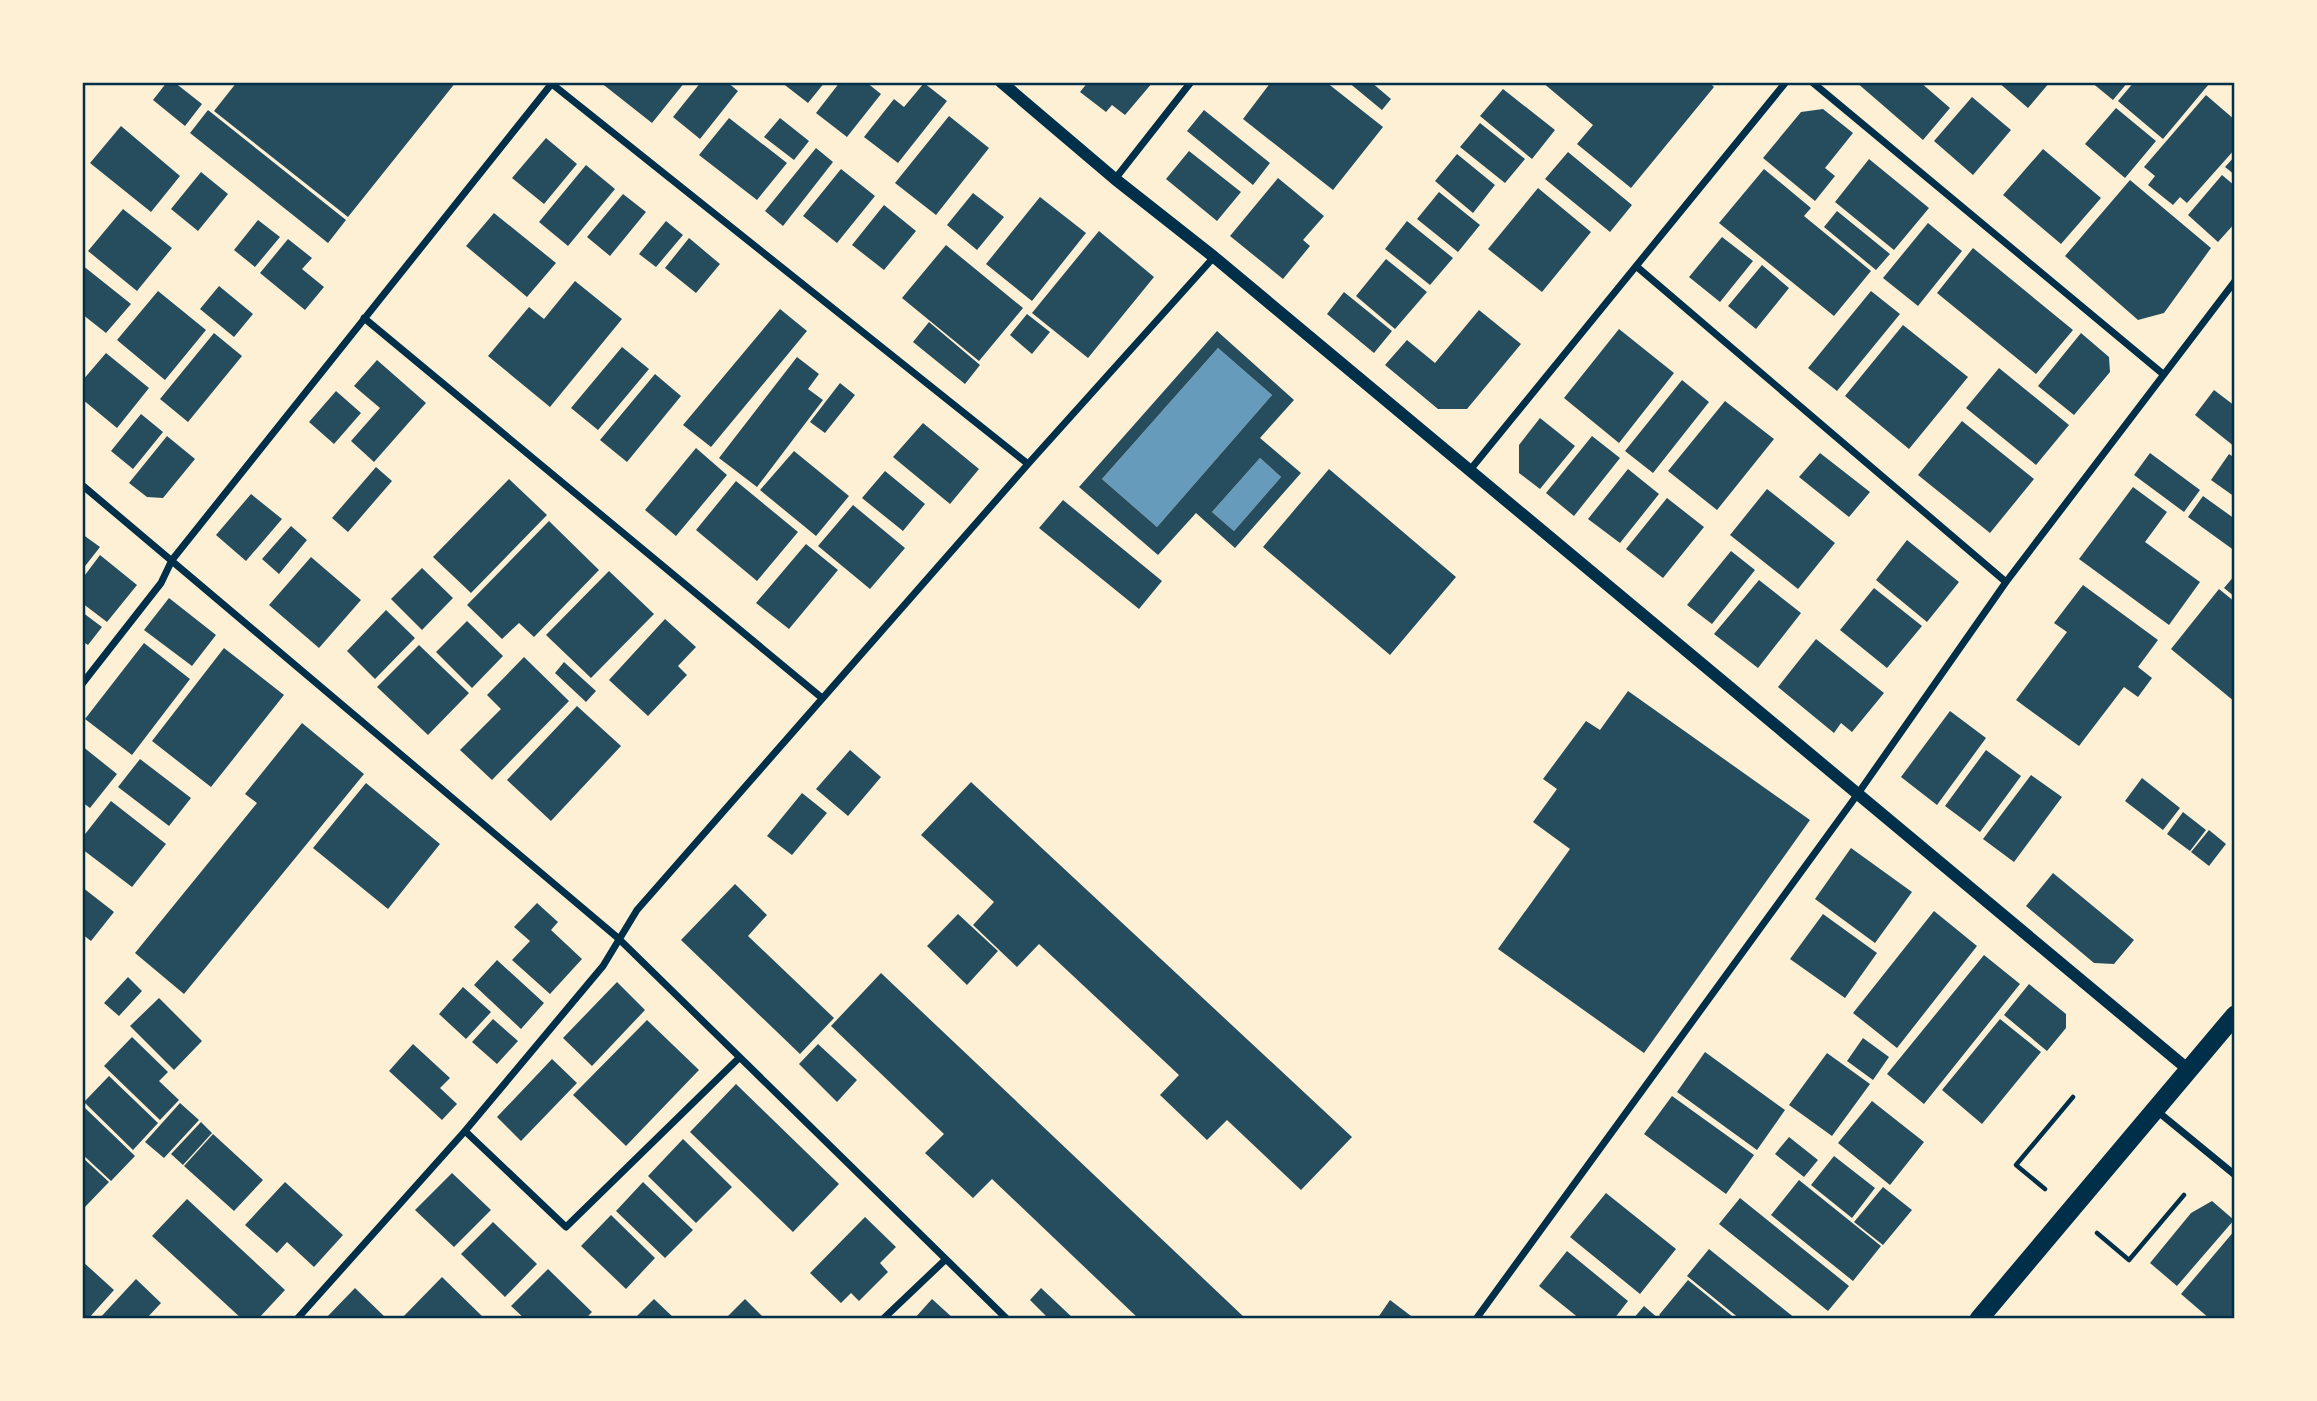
<svg xmlns="http://www.w3.org/2000/svg" width="2317" height="1401" font-family="'Varela Round',sans-serif">
	<style>
		.water { fill: #669bbc }
		.building { fill: #264d5e; fill-rule: evenodd }
		.lines { fill: none; stroke-linecap: round; stroke-linejoin: round }
		.path { stroke: #003049; stroke-width: 4.5 }
		.minor { stroke: #003049; stroke-width: 7 }
		.tertiary { stroke: #003049; stroke-width: 12 }
		.trunk { stroke: #003049; stroke-width: 19 }
		.neatline { fill: none; stroke: #003049; stroke-width: 2.5 }
	</style>
	<rect width="100%" height="100%" fill="#fdf0d5"/>
	<path class="water" d="M1218 348 1272 395 1157 527 1102 479Z
		M1260 458 1281 477 1234 531 1212 512Z"/>
	<path class="building" d="M167 82H174L202 104 185 126 153 100Z
		M237 82H456L348 217 214 111Z
		M600 82H685L652 123Z
		M701 82H727L738 91 700 139 673 117Z
		M781 82H825L808 103Z
		M840 82H866L881 94 847 137 816 113Z
		M1088 82H1153L1125 115 1112 105 1106 112 1080 92Z
		M1271 82H1326L1383 127 1333 190 1243 119Z
		M1348 82H1371L1391 99 1382 110Z
		M1542 82H1709L1714 87 1631 188 1577 144 1593 125Z
		M1856 82H1920L1950 108 1923 140Z
		M1998 82H2050L2028 108Z
		M2091 82H2128L2113 100Z
		M2134 82H2207L2209 84 2163 139 2118 101Z
		M924 83 947 101 898 163 864 137 894 99 904 107Z
		M1503 89 1555 130 1532 159 1480 116Z
		M2206 95 2235 120V149L2187 203 2180 197 2173 205 2148 185 2155 176 2144 167Z
		M1972 97 2011 130 1973 175 1934 141Z
		M2116 108 2156 141 2125 178 2085 144Z
		M1823 109 1853 133 1825 168 1835 176 1815 201 1763 158 1801 112Z
		M208 110 346 220 328 243 190 133Z
		M1204 110 1270 163 1253 185 1187 131Z
		M949 116 989 148 936 215 895 183Z
		M729 118 787 163 757 200 699 155Z
		M780 118 809 141 794 160 764 137Z
		M1480 123 1525 159 1505 183 1460 147Z
		M121 126 180 176 151 212 90 163Z
		M546 138 577 164 544 204 512 178Z
		M816 148 833 162 783 226 765 211Z
		M2043 149 2101 198 2061 244 2003 195Z
		M1189 151 1241 192 1217 221 1166 179Z
		M1568 152 1632 205 1610 232 1545 179Z
		M1457 154 1495 185 1473 213 1435 181Z
		M2235 156V175L2225 167Z
		M1869 159 1929 208 1894 250 1835 202Z
		M586 165 615 189 568 246 539 222Z
		M841 169 875 196 837 243 803 216Z
		M1764 169 1811 208 1804 216 1871 271 1834 316 1719 223Z
		M201 172 228 194 198 231 171 209Z
		M2222 175 2235 186V223L2218 242 2188 215Z
		M1278 178 1324 216 1303 240 1310 246 1283 279 1230 236Z
		M2130 180 2211 248 2164 313 2138 320 2065 256Z
		M1538 188 1591 232 1542 292 1488 249Z
		M1439 192 1480 225 1458 252 1417 219Z
		M973 193 1004 217 977 250 947 225Z
		M623 194 646 212 610 256 587 237Z
		M1040 197 1086 233 1032 301 986 264Z
		M884 205 916 231 884 270 852 245Z
		M123 209 172 248 137 291 88 251Z
		M1837 211 1890 254 1876 270 1824 227Z
		M494 213 556 263 527 297 466 246Z
		M258 220 280 237 255 267 234 250Z
		M666 221 683 235 656 267 639 254Z
		M1407 221 1453 258 1430 285 1385 249Z
		M1928 223 1962 251 1918 306 1883 278Z
		M1099 231 1154 277 1088 358 1032 313Z
		M1722 237 1753 261 1720 302 1689 277Z
		M689 238 720 264 696 293 665 268Z
		M288 239 312 258 302 269 324 287 305 310 260 273Z
		M946 245 1023 308 979 361 902 298Z
		M1973 248 2073 330 2036 374 1937 293Z
		M1386 259 1427 292 1395 329 1356 296Z
		M82 265 131 304 106 333 82 314Z
		M1762 265 1789 288 1756 329 1728 306Z
		M575 281 622 319 550 407 488 356 529 307 544 319Z
		M219 286 253 314 234 337 200 309Z
		M158 291 206 330 165 380 117 340Z
		M1871 291 1900 314 1837 391 1808 368Z
		M1344 292 1392 331 1374 353 1327 314Z
		M780 309 807 331 711 447 683 425Z
		M1479 310 1521 344 1467 409H1438L1385 365 1407 340 1435 363Z
		M1027 314 1050 332 1032 354 1010 335Z
		M929 322 980 365 965 384 913 342Z
		M1903 325 1968 377 1909 449 1845 396Z
		M1619 329 1674 373 1619 443 1564 398Z
		M1217 331 1294 400 1260 438 1301 473 1235 548 1196 513 1158 555 1079 487ZM1218 348 1272 395 1157 527 1102 479ZM1260 458 1281 477 1234 531 1212 512Z
		M214 333 242 356 188 422 160 399Z
		M2081 333 2109 357 2110 372 2074 415 2038 386Z
		M622 347 649 369 598 430 571 408Z
		M106 353 149 388 117 428 82 399V381Z
		M797 357 819 374 808 389 823 400 757 487 719 458Z
		M377 360 426 403 374 462 351 441 380 408 354 386Z
		M1999 368 2069 425 2036 465 1966 408Z
		M655 374 681 396 627 462 600 440Z
		M1682 380 1709 402 1653 473 1625 451Z
		M840 383 855 395 825 433 810 422Z
		M2214 390 2235 406V447L2195 415Z
		M336 391 361 413 334 444 309 422Z
		M1725 401 1774 439 1717 510 1668 471Z
		M141 414 163 432 133 469 111 451Z
		M1540 418 1575 446 1540 489 1519 473V445Z
		M1962 421 2034 479 1990 533 1918 475Z
		M923 423 979 469 950 504 893 457Z
		M167 436 195 459 163 498 147 497 129 483Z
		M1592 436 1620 458 1574 516 1546 493Z
		M696 448 727 475 676 536 645 510Z
		M794 451 849 496 816 536 760 490Z
		M1820 453 1870 492 1849 517 1799 477Z
		M2150 453 2200 490 2184 512 2134 475Z
		M2229 454 2235 458V497L2211 480Z
		M376 467 392 481 348 532 332 518Z
		M1329 469 1456 577 1390 655 1263 547Z
		M1628 469 1659 494 1620 543 1588 519Z
		M885 471 925 504 903 531 862 498Z
		M509 479 547 515 471 593 433 557Z
		M736 481 798 532 757 581 696 530Z
		M2133 487 2167 512 2145 542 2200 582 2169 625 2079 559Z
		M1767 489 1835 543 1798 589 1730 535Z
		M251 494 282 519 246 561 216 535Z
		M2203 496 2235 519V551L2188 517Z
		M1667 498 1704 527 1663 578 1626 549Z
		M1063 500 1162 581 1139 609 1039 528Z
		M853 505 905 548 870 589 818 546Z
		M549 521 599 570 534 637 519 623 502 639 467 605Z
		M291 526 307 540 279 574 262 559Z
		M82 534 100 547 82 570Z
		M1907 540 1959 582 1927 622 1876 580Z
		M806 544 838 570 789 629 756 603Z
		M1731 551 1755 570 1712 624 1687 605Z
		M100 555 137 585 107 622 82 603V579Z
		M311 557 361 600 319 648 269 605Z
		M422 568 453 598 422 630 391 599Z
		M609 571 654 614 591 678 546 635Z
		M2235 575V597L2224 588Z
		M1759 580 1801 613 1758 668 1714 634Z
		M2083 585 2158 640 2138 667 2152 678 2138 697 2124 687 2079 746 2016 700 2067 632 2054 623Z
		M1874 588 1922 626 1887 668 1840 630Z
		M2219 589 2235 602V702L2171 649Z
		M169 598 216 635 192 666 144 630Z
		M386 610 415 638 375 679 347 651Z
		M82 612 102 627 88 645 82 641Z
		M665 619 696 647 678 666 687 675 648 716 609 680Z
		M467 621 503 656 472 688 436 652Z
		M1816 639 1884 693 1852 732 1841 723 1834 733 1778 687Z
		M144 643 190 679 132 755 85 719Z
		M419 645 469 693 428 735 377 687Z
		M224 648 284 695 211 787 152 741Z
		M524 657 569 701 492 780 460 750 501 709 487 695Z
		M564 662 596 691 586 702 555 673Z
		M1628 691 1810 820 1644 1053 1498 949 1570 849 1533 822 1557 789 1543 779 1586 721 1600 730Z
		M577 706 621 746 551 821 507 780Z
		M1950 711 1986 738 1937 805 1901 777Z
		M302 723 364 774 184 994 135 953 257 803 245 794Z
		M82 746 117 774 90 808 82 802Z
		M850 750 881 777 848 816 816 789Z
		M1986 750 2021 776 1980 832 1945 806Z
		M140 759 191 798 169 826 118 787Z
		M2031 775 2062 797 2014 862 1983 839Z
		M2142 778 2180 808 2163 830 2125 801Z
		M971 782 1352 1137 1301 1190 1227 1120 1207 1140 1160 1095 1179 1075 1039 944 1017 967 973 925 994 902 921 835Z
		M366 783 440 844 388 909 313 848Z
		M802 793 827 813 792 855 767 836Z
		M111 801 166 844 132 887 82 849V838Z
		M2183 812 2206 830 2190 851 2167 834Z
		M2209 830 2226 844 2209 866 2191 852Z
		M1851 848 1912 892 1875 943 1815 899Z
		M2053 873 2134 940 2114 964 2094 963 2026 906Z
		M735 884 767 915 748 936 834 1018 800 1054 681 940Z
		M82 887 114 912 91 941 82 934Z
		M537 903 558 922 551 930 582 959 550 994 512 960 530 941 514 927Z
		M1934 911 1977 946 1897 1048 1853 1013Z
		M958 914 998 951 967 985 927 946Z
		M1823 914 1877 953 1845 998 1790 959Z
		M1984 955 2020 984 1924 1104 1887 1074Z
		M497 960 544 1003 521 1029 474 985Z
		M881 973 1246 1319H1139L992 1179 973 1198 925 1153 944 1134 831 1026Z
		M128 977 142 991 119 1016 104 1003Z
		M617 982 645 1010 592 1066 563 1038Z
		M2029 984 2066 1014V1028L2047 1051 2004 1015Z
		M463 987 491 1012 466 1039 439 1014Z
		M159 998 202 1041 174 1070 130 1026Z
		M493 1019 518 1041 497 1064 472 1042Z
		M2000 1019 2041 1052 1982 1124 1942 1090Z
		M647 1020 699 1070 626 1146 573 1095Z
		M132 1037 168 1072 159 1081 179 1100 160 1120 104 1066Z
		M1863 1038 1889 1057 1873 1080 1847 1061Z
		M413 1044 450 1078 440 1088 457 1104 442 1120 389 1071Z
		M818 1044 857 1080 837 1102 799 1064Z
		M1705 1052 1785 1110 1757 1150 1677 1092Z
		M1827 1053 1870 1084 1832 1136 1789 1105Z
		M552 1059 577 1083 521 1141 497 1117Z
		M109 1076 158 1123 133 1150 84 1102Z
		M736 1084 839 1184 793 1232 690 1132Z
		M1672 1096 1754 1155 1726 1194 1644 1134Z
		M1872 1101 1924 1142 1890 1185 1838 1143Z
		M180 1103 199 1120 164 1158 145 1142Z
		M84 1107 135 1156 111 1181 82 1154V1109Z
		M201 1122 212 1133 183 1165 171 1154Z
		M213 1134 263 1180 234 1211 184 1166Z
		M1789 1137 1818 1160 1804 1177 1775 1154Z
		M683 1139 732 1187 696 1223 648 1176Z
		M1834 1156 1875 1188 1852 1218 1811 1185Z
		M82 1157 109 1182 84 1208 82 1206Z
		M452 1173 491 1210 454 1247 415 1210Z
		M1799 1180 1881 1246 1853 1281 1771 1215Z
		M285 1182 343 1235 314 1267 287 1242 277 1253 245 1225Z
		M643 1182 693 1230 665 1258 616 1211Z
		M1883 1187 1912 1210 1883 1245 1854 1222Z
		M1606 1193 1676 1249 1640 1294 1570 1237Z
		M1740 1198 1849 1286 1828 1311 1719 1224Z
		M187 1199 285 1290 258 1319H242L152 1236Z
		M2212 1201 2234 1220 2177 1286 2150 1263 2191 1213Z
		M611 1215 655 1258 626 1289 581 1246Z
		M865 1217 896 1247 880 1263 888 1272 859 1301 851 1293 841 1303 810 1273Z
		M493 1222 537 1264 505 1297 461 1254Z
		M2235 1230V1319H2210L2181 1294Z
		M1709 1249 1796 1319H1740L1687 1276Z
		M1567 1251 1628 1301 1614 1319H1580L1539 1286Z
		M82 1261 114 1290 88 1319H82Z
		M548 1269 592 1312 585 1319H525L511 1306Z
		M442 1277 485 1319H401Z
		M136 1279 161 1303 146 1319H99Z
		M1688 1280 1736 1319H1664L1659 1315Z
		M355 1288 387 1319H325Z
		M1041 1288 1074 1319H1049L1030 1300Z
		M654 1299 675 1319H634Z
		M745 1299 765 1319H725Z
		M932 1299 954 1319H914Z
		M1390 1300 1415 1319H1377Z
		M1644 1306 1659 1319H1633Z"/>
	<g class="lines">
		<path class="path" d="M2045 1189 2016 1165 2073 1097
			M2097 1233 2129 1260 2184 1195"/>
		<path class="minor" d="M1812 82 2163 374
			M552 84 1028 464
			M1115 179 1191 82
			M1636 266 2006 582
			M364 318 822 698
			M1470 470 1786 82
			M82 485 618 938 1007 1319
			M82 684 161 583 172 560 553 82
			M2157 1111 2235 1175
			M465 1131 566 1227 739 1058
			M297 1319 465 1131 603 966 637 910 1028 464 1214 257
			M883 1319 945 1260
			M1476 1319 1857 795 2006 582 2235 281"/>
		<path class="tertiary" d="M1001 82 1115 179 1214 257 2190 1071"/>
		<path class="trunk" d="M1979 1319 2235 1015"/>
	</g>
	<rect width="2317" height="1401" fill="none" stroke="#fdf0d5" stroke-width="168"/>
	<rect x="84" y="84" width="2149" height="1233" class="neatline"/>
</svg>
